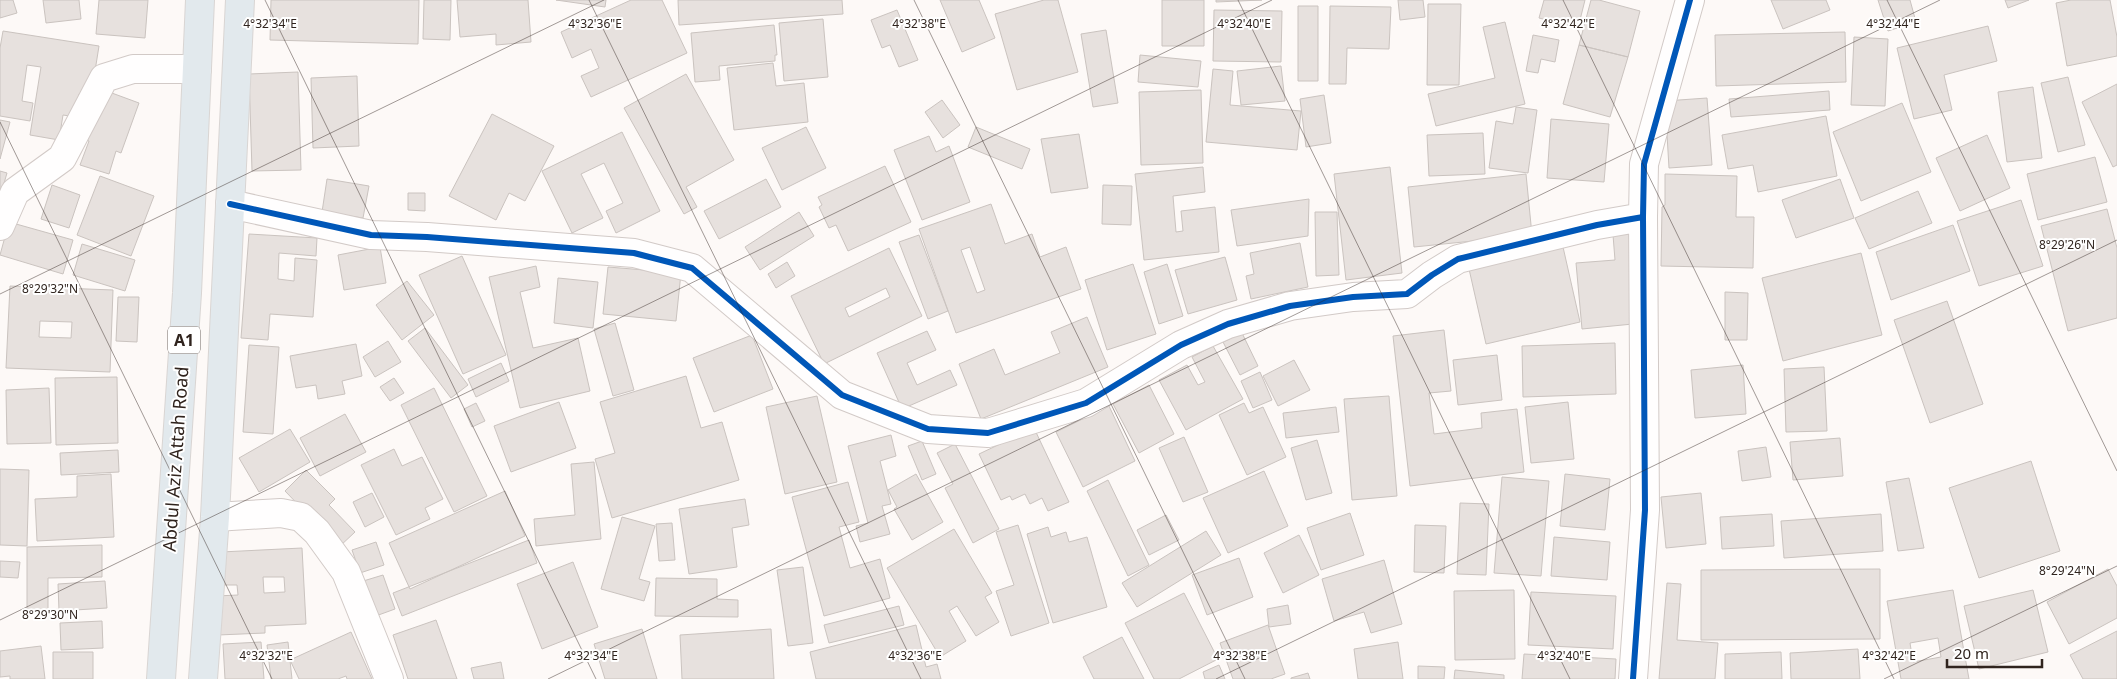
<svg xmlns="http://www.w3.org/2000/svg" width="2117" height="679" font-family="'Noto Sans',sans-serif">
	<style>
		.building { fill: #e7e1de; stroke: #cac3bf; fill-rule: evenodd }
		.lines { fill: none; stroke-linecap: round; stroke-linejoin: round }
		.street-casing { stroke: #d2cac7; stroke-width: 30 }
		.highway-casing { stroke: #d9d5d3; stroke-width: 30 }
		.street { stroke: #fffefe; stroke-width: 28 }
		.highway { stroke: #e2e9ed; stroke-width: 28 }
		.cycleway-casing { stroke: #fff; stroke-width: 9 }
		.cycleway { stroke: #0057b8; stroke-width: 6 }
		.ticks { fill: none; stroke: #30241e; stroke-width: 1; stroke-opacity: 0.45 }
		.labels { text-anchor: middle; stroke-width: 4; stroke-linejoin: round; paint-order: stroke }
		.shield { fill: #fff; stroke: #6e6662; stroke-width: 1 }
		.shield-label { font-size: 16px; font-weight: bold; fill: #30241e }
		.street-label { font-size: 18px; fill: #30241e; stroke: #fff }
		.ticks-label { font-size: 12px; text-anchor: middle; fill: #30241e; stroke: #fff; stroke-width: 4; stroke-linejoin: round; paint-order: stroke }
	</style>
	<rect width="100%" height="100%" fill="#fdf9f7"/>
	<path class="building" d="M0 0H13L17 13 0 18Z
		M43 0H79L81 19 46 23Z
		M99 0H148L145 38 96 34Z
		M271 0H419L418 44 270 40Z
		M424 0H451L450 40 423 39Z
		M457 0H528L531 42 496 45V34L460 37Z
		M556 0H606L605 7Z
		M631 0H662L687 53 591 97 581 76 599 68 591 49 572 58 561 32Z
		M678 0H842L843 14 679 25Z
		M940 0H979L995 38 962 52Z
		M1044 0H1058L1078 72 1017 90 995 14Z
		M1162 0H1204V46H1162Z
		M1216 0H1262L1216 2Z
		M1398 0H1423L1425 17 1400 20Z
		M1544 0H1585L1578 28 1539 18Z
		M1591 0H1599L1640 11 1628 57 1579 45Z
		M1771 0H1826L1830 10 1783 29Z
		M1878 0H1910L1916 22 1888 31Z
		M2005 0H2029L2008 8Z
		M2071 0H2110L2117 37V56L2067 66 2056 3Z
		M1428 4H1461L1459 85H1427Z
		M1298 6H1318V81H1298Z
		M1330 6 1391 7 1389 49 1347 48 1346 84H1329Z
		M897 10 918 60 899 67 890 45 882 48 871 20Z
		M1214 10 1282 11 1281 62 1213 61Z
		M823 19 828 77 784 81 779 23Z
		M1505 22 1525 104 1436 126 1428 94 1495 78 1483 27Z
		M774 25 777 55H775V61L719 66 720 80 695 82 691 33Z
		M1988 26 1997 61 1944 75 1952 110 1914 119 1897 48Z
		M1106 30 1118 103 1093 107 1081 34Z
		M3 31 99 46 91 96 79 94 76 117 63 115 59 140 30 135 41 67 27 65 22 101 33 103 30 121 0 116V48Z
		M1845 32 1846 82 1716 86 1715 35Z
		M1533 35 1559 40 1555 62 1541 59 1538 73 1526 71Z
		M1854 37 1888 39 1885 106 1851 105Z
		M1579 45 1628 57 1610 117 1563 104Z
		M1140 55 1201 61 1198 87 1138 82Z
		M773 63 776 86 804 83 808 122 734 130 727 68Z
		M1281 66 1285 101 1241 105 1237 71Z
		M1213 69 1233 71 1230 105 1301 111 1297 150 1206 142Z
		M298 72 301 170 252 171 249 74Z
		M686 74 734 160 686 187 697 207 684 214 624 108Z
		M357 76 359 146 313 148 311 78Z
		M2068 77 2085 145 2058 152 2041 83Z
		M2117 84V165L2113 167 2082 102Z
		M2033 87 2042 158 2007 162 1998 92Z
		M101 89 139 103 121 153 116 151 109 174 80 165 89 141 83 139Z
		M1201 90 1203 163 1141 165 1139 92Z
		M1829 91 1830 110 1731 117 1729 99Z
		M1324 95 1331 143 1306 147 1300 99Z
		M1707 98 1712 165 1669 168 1665 101Z
		M942 100 960 125 943 138 925 112Z
		M1902 103 1931 172 1861 201 1833 132Z
		M1516 107 1537 110 1528 173 1489 168 1496 121 1513 124Z
		M492 114 554 146 525 201 509 193 496 220 449 196Z
		M1826 116 1837 176 1758 192 1753 165 1728 169 1722 135Z
		M1551 119 1609 124 1604 182 1547 178Z
		M0 120 10 122 0 159Z
		M806 127 826 168 782 190 762 148Z
		M976 127 1030 149 1022 169 968 147Z
		M622 132 660 211 616 233 606 211 623 203 604 163 581 174 603 218 572 233 542 171Z
		M1483 133 1485 174 1429 176 1427 135Z
		M1079 134 1088 188 1051 193 1041 139Z
		M1987 135 2010 188 1960 211 1936 158Z
		M929 136 936 152 949 146 970 202 922 220 894 150Z
		M2095 157 2107 202 2038 220 2027 174Z
		M885 166 911 222 848 251 836 225 829 228 819 207 822 205 818 197Z
		M1203 167 1205 192 1173 196 1176 232 1183 231 1181 211 1215 207 1219 252 1144 260 1135 174Z
		M1390 167 1402 273 1346 280 1334 174Z
		M0 171 7 173 0 197Z
		M1526 174 1532 235 1414 247 1408 187Z
		M1665 174 1737 176 1736 217H1754L1753 268 1661 266 1662 207 1665 205Z
		M100 176 154 196 131 256 77 235Z
		M327 179 369 186 363 218 322 212Z
		M766 179 781 207 719 239 704 211Z
		M1840 179 1854 218 1796 238 1782 200Z
		M52 185 80 195 69 228 41 219Z
		M1103 185 1132 186 1131 225 1102 224Z
		M1918 191 1932 223 1869 249 1855 218Z
		M408 193H425V211L408 210Z
		M1309 199 1308 236 1237 246 1231 210Z
		M2021 200 2043 266 1979 286 1957 221Z
		M991 204 1005 244 1032 234 1040 257 1066 247 1081 289 956 333 919 229ZM970 247 985 290 977 293 961 250Z
		M2107 209 2117 248V318L2068 331 2041 226Z
		M799 212 814 236 760 270 745 247Z
		M1315 212H1337L1339 275 1316 276Z
		M9 222 73 240 63 274 0 255Z
		M1953 225 1970 271 1891 300 1876 252Z
		M1635 233 1643 323 1582 329 1576 263 1615 260 1613 235Z
		M249 234 317 238 316 256 279 253 278 279 294 281 295 258 317 260 313 317 270 314 268 340 241 338Z
		M919 235 948 311 928 319 899 242Z
		M1300 243 1308 287 1251 299 1246 276 1254 274 1250 253Z
		M82 244 135 260 125 291 73 275Z
		M380 247 386 283 344 290 338 255Z
		M1563 247 1580 322 1486 344 1469 269Z
		M889 248 922 316 824 364 791 296ZM886 288 890 297 849 317 845 308Z
		M1861 253 1882 335 1783 361 1762 278Z
		M462 256 506 355 463 374 419 275Z
		M1225 257 1237 300 1188 314 1175 270Z
		M787 262 795 276 776 288 768 274Z
		M1133 264 1156 334 1107 350 1085 280Z
		M1167 264 1183 316 1159 324 1144 272Z
		M536 266 540 287 520 292 533 348 578 338 590 391 520 408 489 277Z
		M608 267 681 273 676 321 603 314Z
		M558 278 598 282 593 328 554 323Z
		M407 281 434 315 402 340 376 305Z
		M10 286 113 290 110 372 6 368ZM40 321 72 322 71 338 39 337Z
		M1725 292 1748 293 1747 340H1725Z
		M118 297H139L137 342 116 341Z
		M1947 301 1983 404 1930 423 1894 320Z
		M1087 317 1108 367 981 419 959 364 994 349 1005 375 1060 353 1051 332Z
		M615 323 634 390 613 396 594 329Z
		M425 328 468 385 451 398 408 341Z
		M1444 330 1451 391 1429 393 1434 434 1482 428 1481 413 1517 409 1524 472 1410 486 1393 336Z
		M927 331 936 350 907 363 917 385 950 370 957 385 902 409 877 353Z
		M1242 333 1258 366 1240 375 1223 342Z
		M752 335 773 389 714 412 693 358Z
		M388 341 401 362 375 377 363 357Z
		M1615 343 1616 394 1523 397 1522 346Z
		M356 344 362 376 342 381 345 394 318 399 316 385 296 388 290 356Z
		M249 345 279 347 273 434 243 432Z
		M1213 346 1243 399 1186 430 1159 380 1187 365 1198 385 1205 382 1192 357Z
		M1497 355 1502 400 1458 405 1453 360Z
		M1294 360 1310 390 1278 406 1263 376Z
		M501 363 509 381 476 397 468 379Z
		M1743 365 1746 414 1695 418 1691 370Z
		M1824 367 1827 431 1786 432 1784 369Z
		M1260 372 1272 400 1253 408 1241 381Z
		M686 376 701 428 722 422 739 480 612 518 595 459 615 453 600 402Z
		M117 377 118 443 56 445 55 378Z
		M394 378 404 393 390 401 380 387Z
		M1149 385 1174 434 1139 453 1113 404Z
		M49 388 51 443 7 444 6 390Z
		M434 388 487 496 454 512 401 405Z
		M817 396 837 482 785 494 766 407Z
		M1389 396 1397 496 1352 500 1344 399Z
		M559 402 576 448 511 472 494 426Z
		M1568 402 1574 459 1531 463 1525 407Z
		M476 403 485 421 472 427 464 409Z
		M1244 403 1249 413 1263 407 1286 457 1247 475 1219 415Z
		M1109 406 1135 461 1083 487 1056 432Z
		M1336 407 1339 432 1286 438 1283 413Z
		M345 414 366 452 320 476 300 438Z
		M1034 428 1069 502 1048 511 1042 498 1030 504 1025 494 1012 500 1010 496 1001 500 979 454Z
		M290 429 310 462 259 492 239 458Z
		M891 435 896 456 880 461 891 504 882 506 890 534 860 542 856 526 868 523 848 446Z
		M1184 437 1208 492 1183 502 1159 448Z
		M1840 438 1843 476 1793 480 1790 442Z
		M1317 440 1332 493 1306 500 1291 448Z
		M922 441 936 474 922 480 908 446Z
		M955 444 999 529 973 543 945 488 953 484 937 453Z
		M1766 447 1771 477 1742 481 1738 451Z
		M394 449 402 466 422 457 443 499 425 508 430 519 396 535 361 465Z
		M118 450 119 472 61 475 60 453Z
		M2031 461 2060 551 1979 578 1949 488Z
		M594 462 601 539 536 546 534 519 575 515 571 464Z
		M0 469 29 470 27 546 0 545Z
		M306 470 335 499 329 505 355 532 339 547 285 491Z
		M1264 471 1288 526 1228 553 1203 498Z
		M111 474 114 537 37 541 35 499 77 497V476Z
		M916 474 943 522 912 540 894 509 897 507 888 490Z
		M1565 474 1610 479 1605 530 1560 526Z
		M1502 477 1549 481 1541 576 1494 573Z
		M1909 478 1924 548 1898 551 1886 482Z
		M1108 480 1149 565 1128 576 1087 491Z
		M848 482 859 522 839 527 850 568 880 559 890 598 824 616 792 497Z
		M505 491 525 536 410 589 389 543Z
		M372 493 384 517 365 527 353 502Z
		M1701 493 1706 544 1666 548 1661 497Z
		M745 499 749 525 732 528 737 567 689 574 679 509Z
		M1460 503 1489 504 1486 575 1457 574Z
		M1350 513 1364 555 1321 570 1307 528Z
		M1772 514 1774 546 1722 549 1720 517Z
		M1881 514 1883 551 1784 558 1781 521Z
		M1166 515 1179 540 1149 555 1137 530Z
		M622 517 655 526 639 579 650 582 644 601 601 589Z
		M672 523 675 560 659 561 656 524Z
		M1018 525 1049 623 1011 636 996 591 1014 585 996 532Z
		M1415 525 1446 526 1444 573 1414 572Z
		M1048 527 1051 537 1066 532 1069 542 1087 537 1107 607 1053 623 1027 534Z
		M954 529 992 593 985 597 999 622 976 636 957 606 949 611 966 641 940 657 887 568Z
		M1206 531 1221 555 1137 607 1122 583Z
		M1299 535 1319 575 1283 593 1264 553Z
		M1554 537 1610 542 1607 580 1551 576Z
		M529 540 537 563 402 616 393 593Z
		M376 542 384 565 360 573 352 550Z
		M102 545V577L48 578V612H27V547Z
		M302 548 306 624 265 626V633L218 635 216 596 238 595 237 585H223L221 552ZM263 577H284L285 592 264 593Z
		M1239 558 1253 597 1207 615 1192 575Z
		M1384 560 1402 624 1371 633 1364 612 1334 621 1322 579Z
		M0 561 20 562 18 578 0 577Z
		M573 562 598 627 542 649 517 584Z
		M803 567 813 643 788 646 777 570Z
		M1880 569V639L1701 640V570Z
		M2108 569 2117 586V618L2069 644 2047 602Z
		M383 575 395 609 373 617 360 582Z
		M656 578 717 579V599L738 600V617L655 616Z
		M105 581 107 608 59 611 58 584Z
		M1667 583 1681 584 1677 640 1718 643 1715 679H1659Z
		M1514 590 1515 659 1455 660 1454 591Z
		M1953 590 1969 679H1901L1887 601ZM1938 638 1941 657 1913 662 1910 643Z
		M2033 590 2048 652 1979 669 1964 606Z
		M1531 592 1616 596 1613 649 1528 645Z
		M1184 593 1218 659 1179 679H1154L1125 623Z
		M1288 605 1291 624 1269 627 1267 609Z
		M899 606 904 625 829 643 824 625Z
		M436 620 457 679H408L393 635Z
		M102 621 103 648 61 650 60 623Z
		M916 625 926 667 937 664 941 679H816L810 652Z
		M1268 625 1285 674 1271 679H1233L1220 643Z
		M642 629 657 679H605L594 644Z
		M771 629 774 679H682L680 635Z
		M2117 631V679H2083L2070 655Z
		M351 632 372 679H347L346 676 338 679H299L290 660Z
		M1122 637 1144 679H1094L1083 657Z
		M261 642 264 679H225L223 644Z
		M288 642 292 679H271L267 645Z
		M1398 642 1403 679H1358L1354 649Z
		M41 646 45 679H10V676L0 677V651Z
		M1858 649 1860 679H1791L1790 653Z
		M53 652H93V679H53Z
		M1781 652 1782 679H1725V654Z
		M1524 654 1616 659 1615 679H1522Z
		M501 662 504 679H474L471 668Z
		M1219 665 1225 679H1205L1203 672Z
		M1418 666 1445 667 1444 679H1418Z
		M1455 670 1504 675V679H1454Z
		M1308 673 1310 679H1291V678Z"/>
	<g class="lines">
		<g class="street-casing">
			<path id="street" d="M230 204 371 235 427 237 634 253 692 268 842 395 928 429 988 433 1086 403 1181 345 1228 324 1290 306 1353 297 1407 294 1432 275 1458 259 1597 225 1643 217
				M0 226 15 192 62 158 104 78 133 69H197
				M215 517 281 513 301 517 317 532 346 572 389 679
				M1633 679 1645 510 1643 217 1644 164 1690 0"/>
		</g>
		<g class="highway-casing">
			<path id="highway" d="M161 679 187 293 200 0
				M203 679 215 517 240 0"/>
		</g>
		<use href="#street" class="street"/>
		<use href="#highway" class="highway"/>
		<g class="cycleway-casing">
			<path id="cycleway" d="M230 204 371 235 427 237 634 253 692 268 842 395 928 429 988 433 1086 403 1181 345 1228 324 1290 306 1353 297 1407 294 1432 275 1458 259 1597 225 1643 217
				M1633 679 1645 510 1643 217 1644 164 1690 0"/>
		</g>
		<use href="#cycleway" class="cycleway"/>
	</g>
	<path class="ticks" d="M265 0 596 679M589 0 921 679M914 0 1245 679M1238 0 1570 679M1563 0 1894 679M1887 0 2117 471M0 122 272 679M0 294 604 0M0 620 1272 0M548 679 1940 0M1216 679 2117 240M1884 679 2117 566"/>
	<g class="labels">
		<rect class="shield" x="168" y="326.5" width="32" height="27" rx="4"/>
		<g class="shield-label">
			<text x="184" y="346">A1</text>
		</g>
		<g class="street-label">
			<text transform="translate(176 459) rotate(-86)" y="6">Abdul Aziz Attah Road</text>
		</g>
	</g>
	<g class="ticks-label">
		<text x="270" y="28">4°32'34"E</text>
		<text x="595" y="28">4°32'36"E</text>
		<text x="919" y="28">4°32'38"E</text>
		<text x="1244" y="28">4°32'40"E</text>
		<text x="1568" y="28">4°32'42"E</text>
		<text x="1893" y="28">4°32'44"E</text>
		<text x="2067" y="249">8°29'26"N</text>
		<text x="50" y="293">8°29'32"N</text>
		<text x="2067" y="575">8°29'24"N</text>
		<text x="50" y="619">8°29'30"N</text>
		<text x="266" y="660">4°32'32"E</text>
		<text x="591" y="660">4°32'34"E</text>
		<text x="915" y="660">4°32'36"E</text>
		<text x="1240" y="660">4°32'38"E</text>
		<text x="1564" y="660">4°32'40"E</text>
		<text x="1889" y="660">4°32'42"E</text>
	</g>
	<path d="M1947 659v8h95v-8" fill="none" stroke="#30241e" stroke-width="2.5"/>
	<text x="1954" y="659" font-size="15" fill="#30241e" stroke="#ffffff" stroke-width="4" paint-order="stroke">20 m</text>
</svg>
